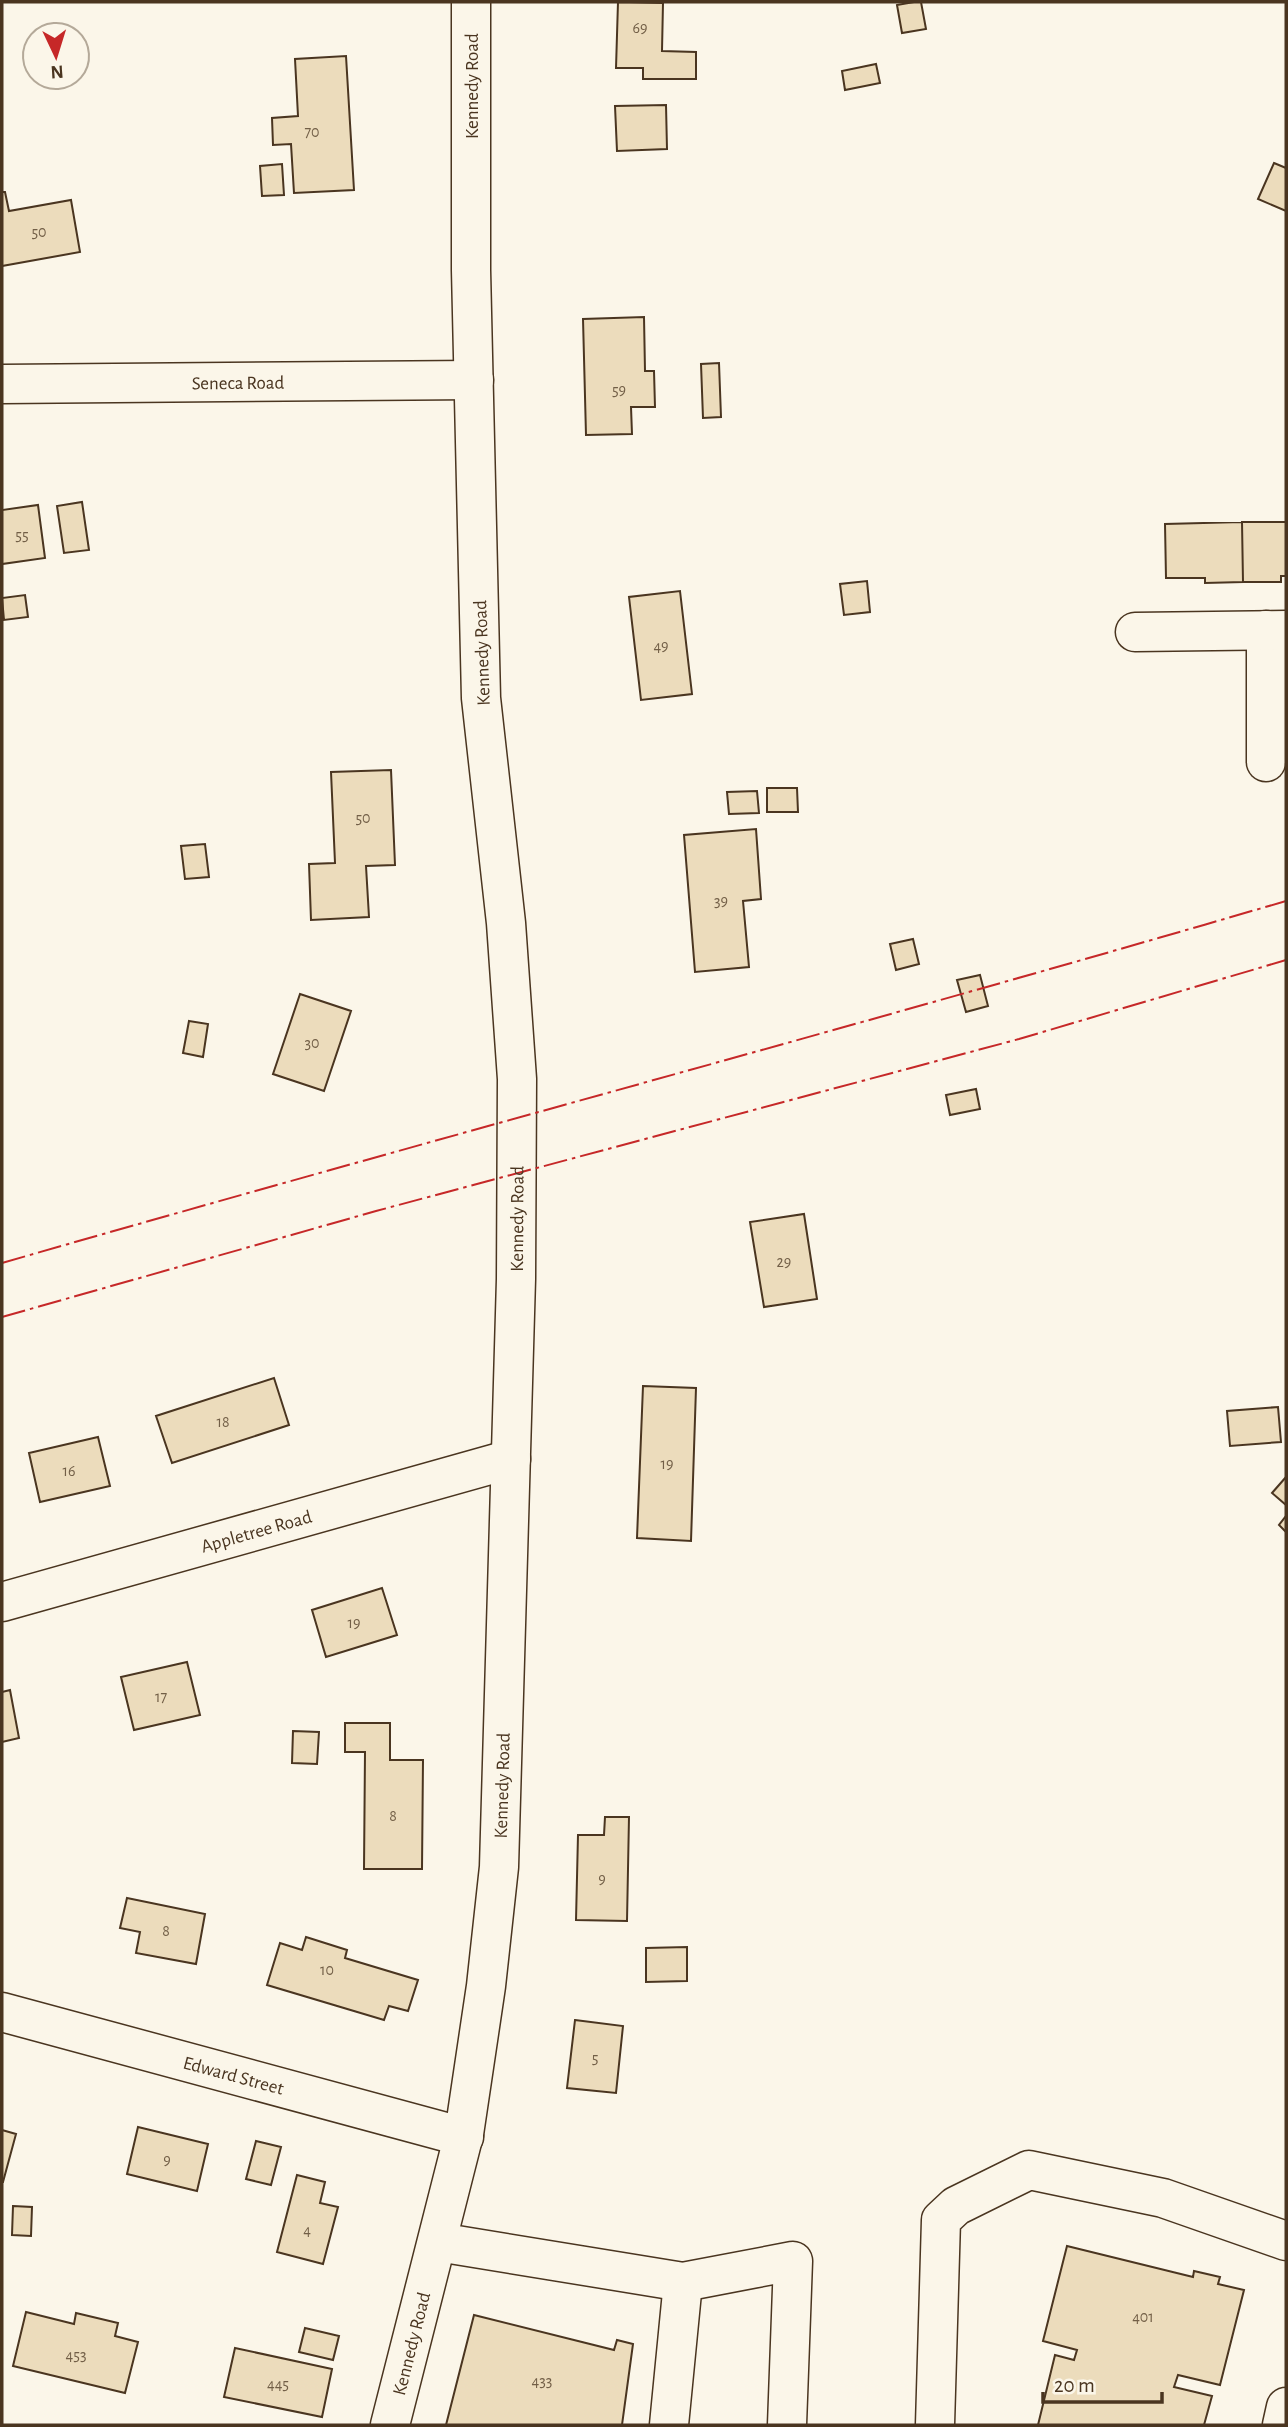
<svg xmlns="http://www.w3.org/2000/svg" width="1288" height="2427" font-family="'Alegreya Sans',sans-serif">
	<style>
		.building { fill: #ecdcbc; stroke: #4a3520; stroke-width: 2 }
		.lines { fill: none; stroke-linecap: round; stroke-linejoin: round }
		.minor-casing { stroke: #4a3520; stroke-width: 41 }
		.minor { stroke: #fbf6e9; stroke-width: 38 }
		.power { stroke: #c62828; stroke-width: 2; stroke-dasharray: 24 5 3.5 5; stroke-linecap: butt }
		.labels { text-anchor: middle; stroke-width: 5; stroke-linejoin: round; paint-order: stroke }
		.number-label { font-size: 16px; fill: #725f47 }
		.street-label { font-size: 19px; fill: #4a3520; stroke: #fbf6e9 }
	</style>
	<rect width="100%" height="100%" fill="#fbf6e9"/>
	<path class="building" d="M618 2 663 3 662 51 696 52V79H643V68H616Z
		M914 2H921L926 29 902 33 897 5Z
		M346 56 354 190 294 193 291 144 273 145 272 118 298 116 295 59Z
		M876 64 880 83 845 90 842 71Z
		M666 105 667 149 617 151 615 106Z
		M1274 163 1286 168V211L1258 199Z
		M282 164 284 195 262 196 260 166Z
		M2 192H5L9 211 71 200 80 252 2 266Z
		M644 317 645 371H654L655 407H631L632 434 586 435 583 319Z
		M719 363 721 417 703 418 701 364Z
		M82 502 89 550 64 553 57 506Z
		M38 505 45 558 2 564V510Z
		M1242 522H1286V576H1281V582H1243Z
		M1242 522 1243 582 1205 583V578H1166L1165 524Z
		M867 581 870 612 844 615 840 584Z
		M680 591 692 694 641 700 629 597Z
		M25 595 28 617 4 620 2 598Z
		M391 770 395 865 366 866 369 917 311 920 309 864 335 863 331 772Z
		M767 788H797L798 812H767Z
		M757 791 759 813 729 814 727 792Z
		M756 829 761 899 743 901 749 967 695 972 684 835Z
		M205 844 209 877 185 879 181 846Z
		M913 939 919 964 896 970 890 944Z
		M980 975 988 1006 966 1012 957 980Z
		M300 994 351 1011 324 1091 273 1074Z
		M189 1021 208 1024 203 1057 183 1053Z
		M976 1089 980 1109 950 1115 946 1095Z
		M804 1214 817 1299 764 1307 750 1222Z
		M274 1378 289 1425 172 1463 156 1416Z
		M643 1386 696 1388 691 1541 637 1538Z
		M1278 1407 1281 1442 1230 1446 1227 1411Z
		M98 1437 110 1486 40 1502 29 1453Z
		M1286 1477V1505L1272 1493Z
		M1286 1516V1532L1279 1525Z
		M382 1588 397 1635 326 1657 312 1610Z
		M187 1662 200 1715 134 1730 121 1677Z
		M10 1690 19 1738 2 1742V1692Z
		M345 1723H390V1760H423L422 1869H364L365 1752H345Z
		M293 1731 319 1732 317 1764 292 1763Z
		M605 1817H629L627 1921 576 1920 578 1835H604Z
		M127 1898 205 1914 196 1964 136 1953 140 1932 120 1928Z
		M306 1937 347 1950 345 1958 418 1980 408 2011 389 2006 384 2020 267 1985 280 1943 302 1950Z
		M687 1947V1981L646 1982V1948Z
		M575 2020 623 2026 616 2093 567 2088Z
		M138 2127 208 2144 197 2191 127 2174Z
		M2 2130 16 2134 3 2182H2Z
		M256 2141 281 2147 271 2185 246 2179Z
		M297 2175 325 2182 320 2203 338 2207 323 2264 277 2252Z
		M13 2206 32 2207 31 2236 12 2235Z
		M1067 2246 1193 2277 1194 2271 1220 2277 1218 2284 1244 2290 1220 2385 1178 2375 1174 2387 1212 2396 1204 2425H1038L1055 2355 1074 2360 1077 2350 1043 2341Z
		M26 2312 74 2324 76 2313 118 2323 115 2336 138 2342 125 2393 13 2366Z
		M474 2315 614 2350 617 2340 633 2344 622 2425H446Z
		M305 2328 339 2336 333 2360 299 2352Z
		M235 2348 332 2369 322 2417 224 2397Z"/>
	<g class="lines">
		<g class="minor-casing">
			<g id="minor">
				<path id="s1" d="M2 384 474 380"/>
				<path d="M1266 630V762"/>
				<path d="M1135 632 1286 630"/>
				<path id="s2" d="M2 1602 511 1459"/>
				<path id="s3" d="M2 2012 464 2137"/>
				<path d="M438 2242 683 2282 793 2261 787 2425"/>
				<path id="s4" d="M390 2425 464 2134 486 1986 499 1867 516 1279 517 1079 506 923 481 698 471 270V2"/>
				<path d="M669 2425 683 2282"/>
				<path d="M935 2425 941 2220 956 2206 1029 2170 1163 2198 1286 2241"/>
				<path d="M1282 2425 1286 2407"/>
			</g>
		</g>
		<use href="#minor" class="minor"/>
		<path class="power" d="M2 1263C429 1140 859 1026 1286 901
			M2 1317 376 1211 1019 1039 1286 960"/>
	</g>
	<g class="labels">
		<g class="number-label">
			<text x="640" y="33">69</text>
			<text x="312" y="137">70</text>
			<text x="39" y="237">50</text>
			<text x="619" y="395">59</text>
			<text x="22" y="540">55</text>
			<text x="661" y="651">49</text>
			<text x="363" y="823">50</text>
			<text x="721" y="906">39</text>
			<text x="312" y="1048">30</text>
			<text x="784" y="1267">29</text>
			<text x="223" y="1427">18</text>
			<text x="667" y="1469">19</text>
			<text x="69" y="1476">16</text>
			<text x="354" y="1628">19</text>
			<text x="161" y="1702">17</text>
			<text x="393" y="1821">8</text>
			<text x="602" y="1884">9</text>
			<text x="166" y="1936">8</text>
			<text x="327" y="1975">10</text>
			<text x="595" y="2063">5</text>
			<text x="167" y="2165">9</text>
			<text x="307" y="2235">4</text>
			<text x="1143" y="2322">401</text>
			<text x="76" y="2360">453</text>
			<text x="542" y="2386">433</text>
			<text x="278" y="2389">445</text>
		</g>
		<g class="street-label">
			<text transform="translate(471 86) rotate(-90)" y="7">Kennedy Road</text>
			<text dy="7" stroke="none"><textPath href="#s1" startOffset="236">Seneca Road</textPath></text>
			<text transform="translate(481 653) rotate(-92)" y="7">Kennedy Road</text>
			<text dy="7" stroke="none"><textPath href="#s4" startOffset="1218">Kennedy Road</textPath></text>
			<text dy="7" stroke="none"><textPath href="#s2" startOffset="264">Appletree Road</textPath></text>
			<text dy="7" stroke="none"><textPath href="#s4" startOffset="651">Kennedy Road</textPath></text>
			<text dy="7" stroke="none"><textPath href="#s3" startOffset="240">Edward Street</textPath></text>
			<text dy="7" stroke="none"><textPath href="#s4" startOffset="84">Kennedy Road</textPath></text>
		</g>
	</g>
	<rect width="1288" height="2427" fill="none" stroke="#4a3520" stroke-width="7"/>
	<g transform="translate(56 56) rotate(176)"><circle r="33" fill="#fbf6e9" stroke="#b4a999" stroke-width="2"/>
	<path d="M0-5L12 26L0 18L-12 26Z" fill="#c62828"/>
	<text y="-10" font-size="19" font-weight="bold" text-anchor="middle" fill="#4a3520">N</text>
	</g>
	<path d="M1043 2392v10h119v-10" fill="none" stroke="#4a3520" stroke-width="3.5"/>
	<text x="1054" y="2392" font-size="21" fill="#4a3520" stroke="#fbf6e9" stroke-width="5" paint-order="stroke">20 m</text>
</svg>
